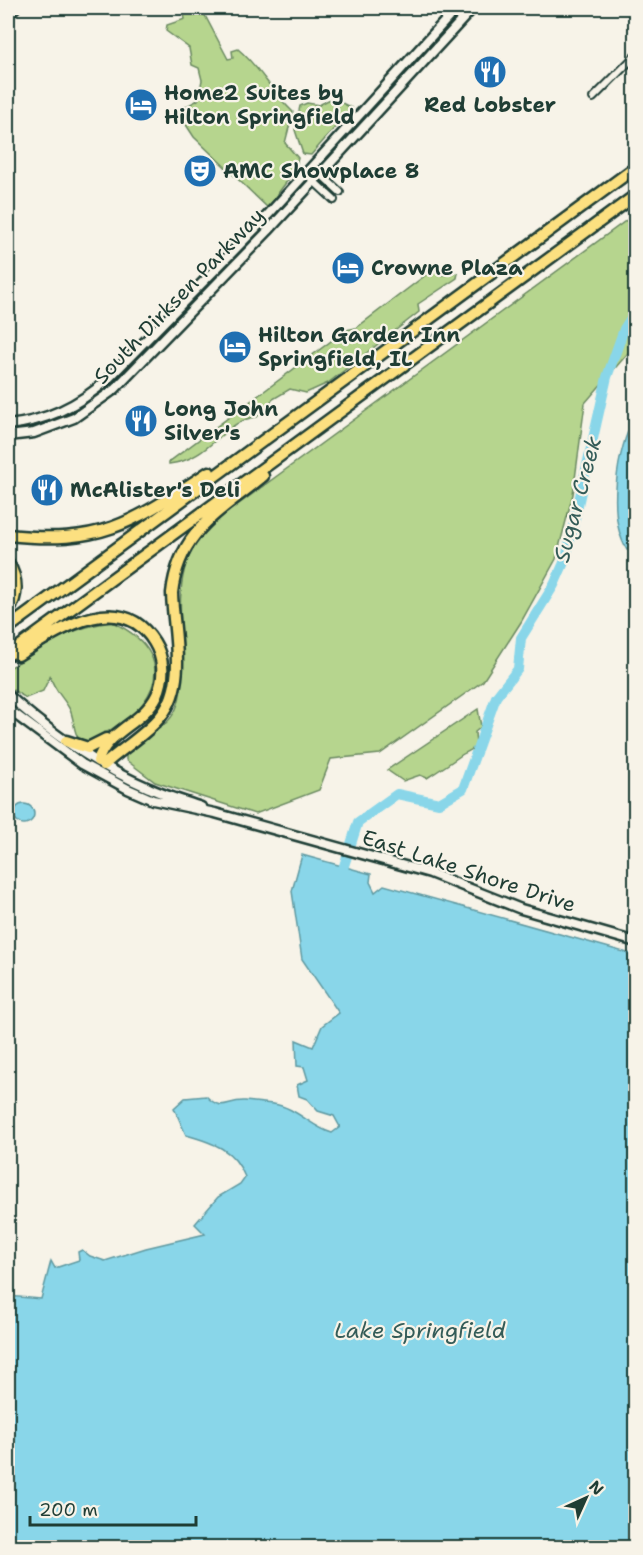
<svg xmlns="http://www.w3.org/2000/svg" width="643" height="1555" font-family="'Shantell Sans',sans-serif">
	<style>
		.green { fill: #b6d58e; stroke: #6a8961; stroke-width: 1.5 }
		.water { fill: #89d6e9; stroke: #5f99a1; stroke-width: 1.5 }
		.lines { fill: none; stroke-linecap: round; stroke-linejoin: round }
		.river { stroke: #89d6e9; stroke-width: 10 }
		.street-casing { stroke: #1f3d34; stroke-width: 10 }
		.secondary-casing { stroke: #1f3d34; stroke-width: 13 }
		.highway-casing { stroke: #1f3d34; stroke-width: 15 }
		.street { stroke: #f7f3e8; stroke-width: 6 }
		.secondary { stroke: #f7f3e8; stroke-width: 8 }
		.highway { stroke: #fce080; stroke-width: 10 }
		.labels { text-anchor: middle; stroke-width: 4.5; stroke-linejoin: round; paint-order: stroke }
		.poi-label { font-size: 21px; font-weight: bold; fill: #1f3d34; stroke: #f7f3e8; text-anchor: start }
		.street-label { font-size: 21px; fill: #1f3d34; stroke: #f7f3e8 }
		.water-label { font-size: 22px; font-style: italic; fill: #345c58; stroke: #f7f3e8 }
	</style>
	<rect width="100%" height="100%" fill="#f7f3e8"/>
	<filter id="ink" filterUnits="userSpaceOnUse"><feTurbulence type="fractalNoise" baseFrequency=".0167" numOctaves="2"/><feDisplacementMap in="SourceGraphic" scale="12" xChannelSelector="R" yChannelSelector="G"/><feConvolveMatrix kernelMatrix="1 2 1 2 8 2 1 2 1" color-interpolation-filters="sRGB"/></filter>
	<g filter="url(#ink)">
		<path class="green" d="M183 8H201L228 59 233 58 232 51 238 49C260 67 272 93 293 112L285 143 298 158C295 174 288 179 279 192 275 198 274 203 268 208L194 137 181 117 183 108 198 100 202 80 199 68 192 65 189 48 166 31 167 25 185 19Z
			M332 98 352 108 311 155 303 154 295 130 300 106 307 103 319 105Z
			M635 214V345L585 403 573 494 556 559 521 622 483 681 380 754 331 759 319 790 255 814 155 782 126 760V755C139 736 166 732 176 709 181 699 181 688 182 677 185 622 166 570 210 525Z
			M435 268 442 275 458 273 457 278 418 304 419 312 328 383 306 393 290 389 273 399 257 417C223 420 211 460 169 464V462L346 330 356 328Z
			M112 622C147 638 170 667 143 703 132 718 112 728 98 738 68 750 78 722 69 708 62 696 54 690 50 676L43 691 26 698 8 687V669C45 646 66 628 112 622Z
			M478 709 481 727 475 732 476 746C470 752 465 752 460 756 449 764 438 771 427 778L420 775 403 781 387 770Z"/>
		<path class="water" d="M635 417V546L627 550C607 517 616 449 635 417Z
			M14 814a10 10 0 1 1 20 0a10 10 0 1 1-20 0Z
			M302 855 371 874 370 882 375 892 384 885 635 955V1547H8V1296L41 1299 51 1261 55 1268 79 1260 78 1252 82 1250 90 1256 105 1261 146 1248 205 1234 195 1224 218 1197 240 1184 245 1177C234 1149 214 1143 186 1135L174 1108 185 1098 206 1096C223 1113 226 1100 245 1101 254 1102 264 1103 273 1104 296 1107 311 1127 332 1133L340 1127 334 1116 318 1111 307 1099 299 1096 297 1085 308 1080 304 1067 297 1066 296 1040 313 1047 322 1026 339 1013 302 959 292 891Z"/>
		<g class="lines">
			<path class="river" d="M342 872 358 822 397 794 439 803 463 789 496 697 518 669 521 638 554 585 566 558 607 377 624 329 636 310"/>
			<g class="street-casing">
				<path id="street" d="M635 8H636
					M8 17 17 8
					M593 98 636 55
					M313 167 340 192
					M306 174 334 200"/>
			</g>
			<g class="secondary-casing">
				<path id="secondary" d="M8 425C46 421 78 406 107 380L255 229 457 8
					M8 436 34 433 74 418 115 389 268 231 473 8
					M8 695C49 732 98 766 149 788 166 796 184 801 201 807
					M8 709 82 764 128 789 153 800 215 813 430 873 521 909 636 942"/>
			</g>
			<g class="highway-casing">
				<path id="highway" d="M8 535C103 545 132 523 209 472
					M8 563C18 579 18 596 8 612
					M8 628 636 167
					M8 655 636 195
					M18 655C57 631 120 587 154 642 164 658 165 678 157 695 143 724 106 731 98 761
					M66 741 88 748 106 739
					M104 765C122 748 146 735 161 716 188 683 173 631 172 593 179 530 220 512 263 476"/>
			</g>
			<use href="#street" class="street"/>
			<use href="#secondary" class="secondary"/>
			<use href="#highway" class="highway"/>
		</g>
	</g>
	<defs>
		<g id="restaurant-disc" transform="scale(1.725)"><circle r="9.5" fill="#1f6fb2" stroke="#f7f3e8"/><path d="M-5-6h1v4h1v-4h1v4h1v-4h1v5L-1.5 .5V6h-2V.5L-5-1ZM5-6V6H3V1.5H1.5Q1.5-4 5-6Z" fill="#fff"/></g>
		<g id="hotel-disc" transform="scale(1.725)"><circle r="9.5" fill="#1f6fb2" stroke="#f7f3e8"/><path d="M-6-4.5h1.5V1H6V5H4.5V3h-9V5H-6ZM-4 0a1.8 1.8 0 1 1 3.6 0ZM.5 0V-2.5h3Q6-2.5 6 0Z" fill="#fff"/></g>
		<g id="theatre-disc" transform="scale(1.725)"><circle r="9.5" fill="#1f6fb2" stroke="#f7f3e8"/><path d="M-5-5.5Q0-4 5-5.5V0Q5 5 0 6Q-5 5-5 0ZM-3.3-2.5H-1v1.5H-3.3ZM1-2.5H3.3v1.5H1ZM-2.8 1Q0 5.5 2.8 1Z" fill="#fff"/></g>
	</defs>
	<g fill-rule="evenodd">
		<use href="#restaurant-disc" x="490" y="72"/>
		<use href="#hotel-disc" x="141" y="105"/>
		<use href="#theatre-disc" x="200" y="171"/>
		<use href="#hotel-disc" x="348" y="268"/>
		<use href="#hotel-disc" x="235" y="347"/>
		<use href="#restaurant-disc" x="141" y="421"/>
		<use href="#restaurant-disc" x="47" y="490"/>
	</g>
	<g class="labels">
		<g class="poi-label">
			<text x="164" y="100">Home2 Suites by<tspan x="164" dy="24">Hilton Springfield</tspan></text>
			<text x="490" y="112" text-anchor="middle">Red Lobster</text>
			<text x="223" y="178">AMC Showplace 8</text>
			<text x="371" y="275">Crowne Plaza</text>
			<text x="258" y="342">Hilton Garden Inn<tspan x="258" dy="24">Springfield, IL</tspan></text>
			<text x="164" y="416">Long John<tspan x="164" dy="24">Silver's</tspan></text>
			<text x="70" y="497">McAlister's Deli</text>
		</g>
		<g class="street-label">
			<text transform="translate(179 296) rotate(-46)" y="7">South Dirksen Parkway</text>
			<text transform="translate(469 871) rotate(18)" y="7">East Lake Shore Drive</text>
		</g>
		<g class="water-label">
			<text transform="translate(577 499) rotate(-75)" y="8">Sugar Creek</text>
			<text x="420" y="1338">Lake Springfield</text>
		</g>
	</g>
	<rect width="643" height="1555" fill="none" stroke="#f7f3e8" stroke-width="30"/>
	<rect x="15" y="15" width="613" height="1525" fill="none" stroke="#1f3d34" stroke-width="2" filter="url(#ink)"/>
	<g transform="translate(586 1498) rotate(45)" stroke="#f7f3e8" stroke-width="4.5" paint-order="stroke">
	<path d="M0-4.5L10 22L0 15L-10 22Z" fill="#1f3d34"/>
	<text y="-9" font-size="16" font-weight="bold" text-anchor="middle" fill="#1f3d34">N</text>
	</g>
	<path d="M30 1516v9h166v-9" fill="none" stroke="#1f3d34" stroke-width="3"/>
	<text x="39" y="1516" font-size="18" fill="#1f3d34" stroke="#f7f3e8" stroke-width="4.5" paint-order="stroke">200 m</text>
</svg>
